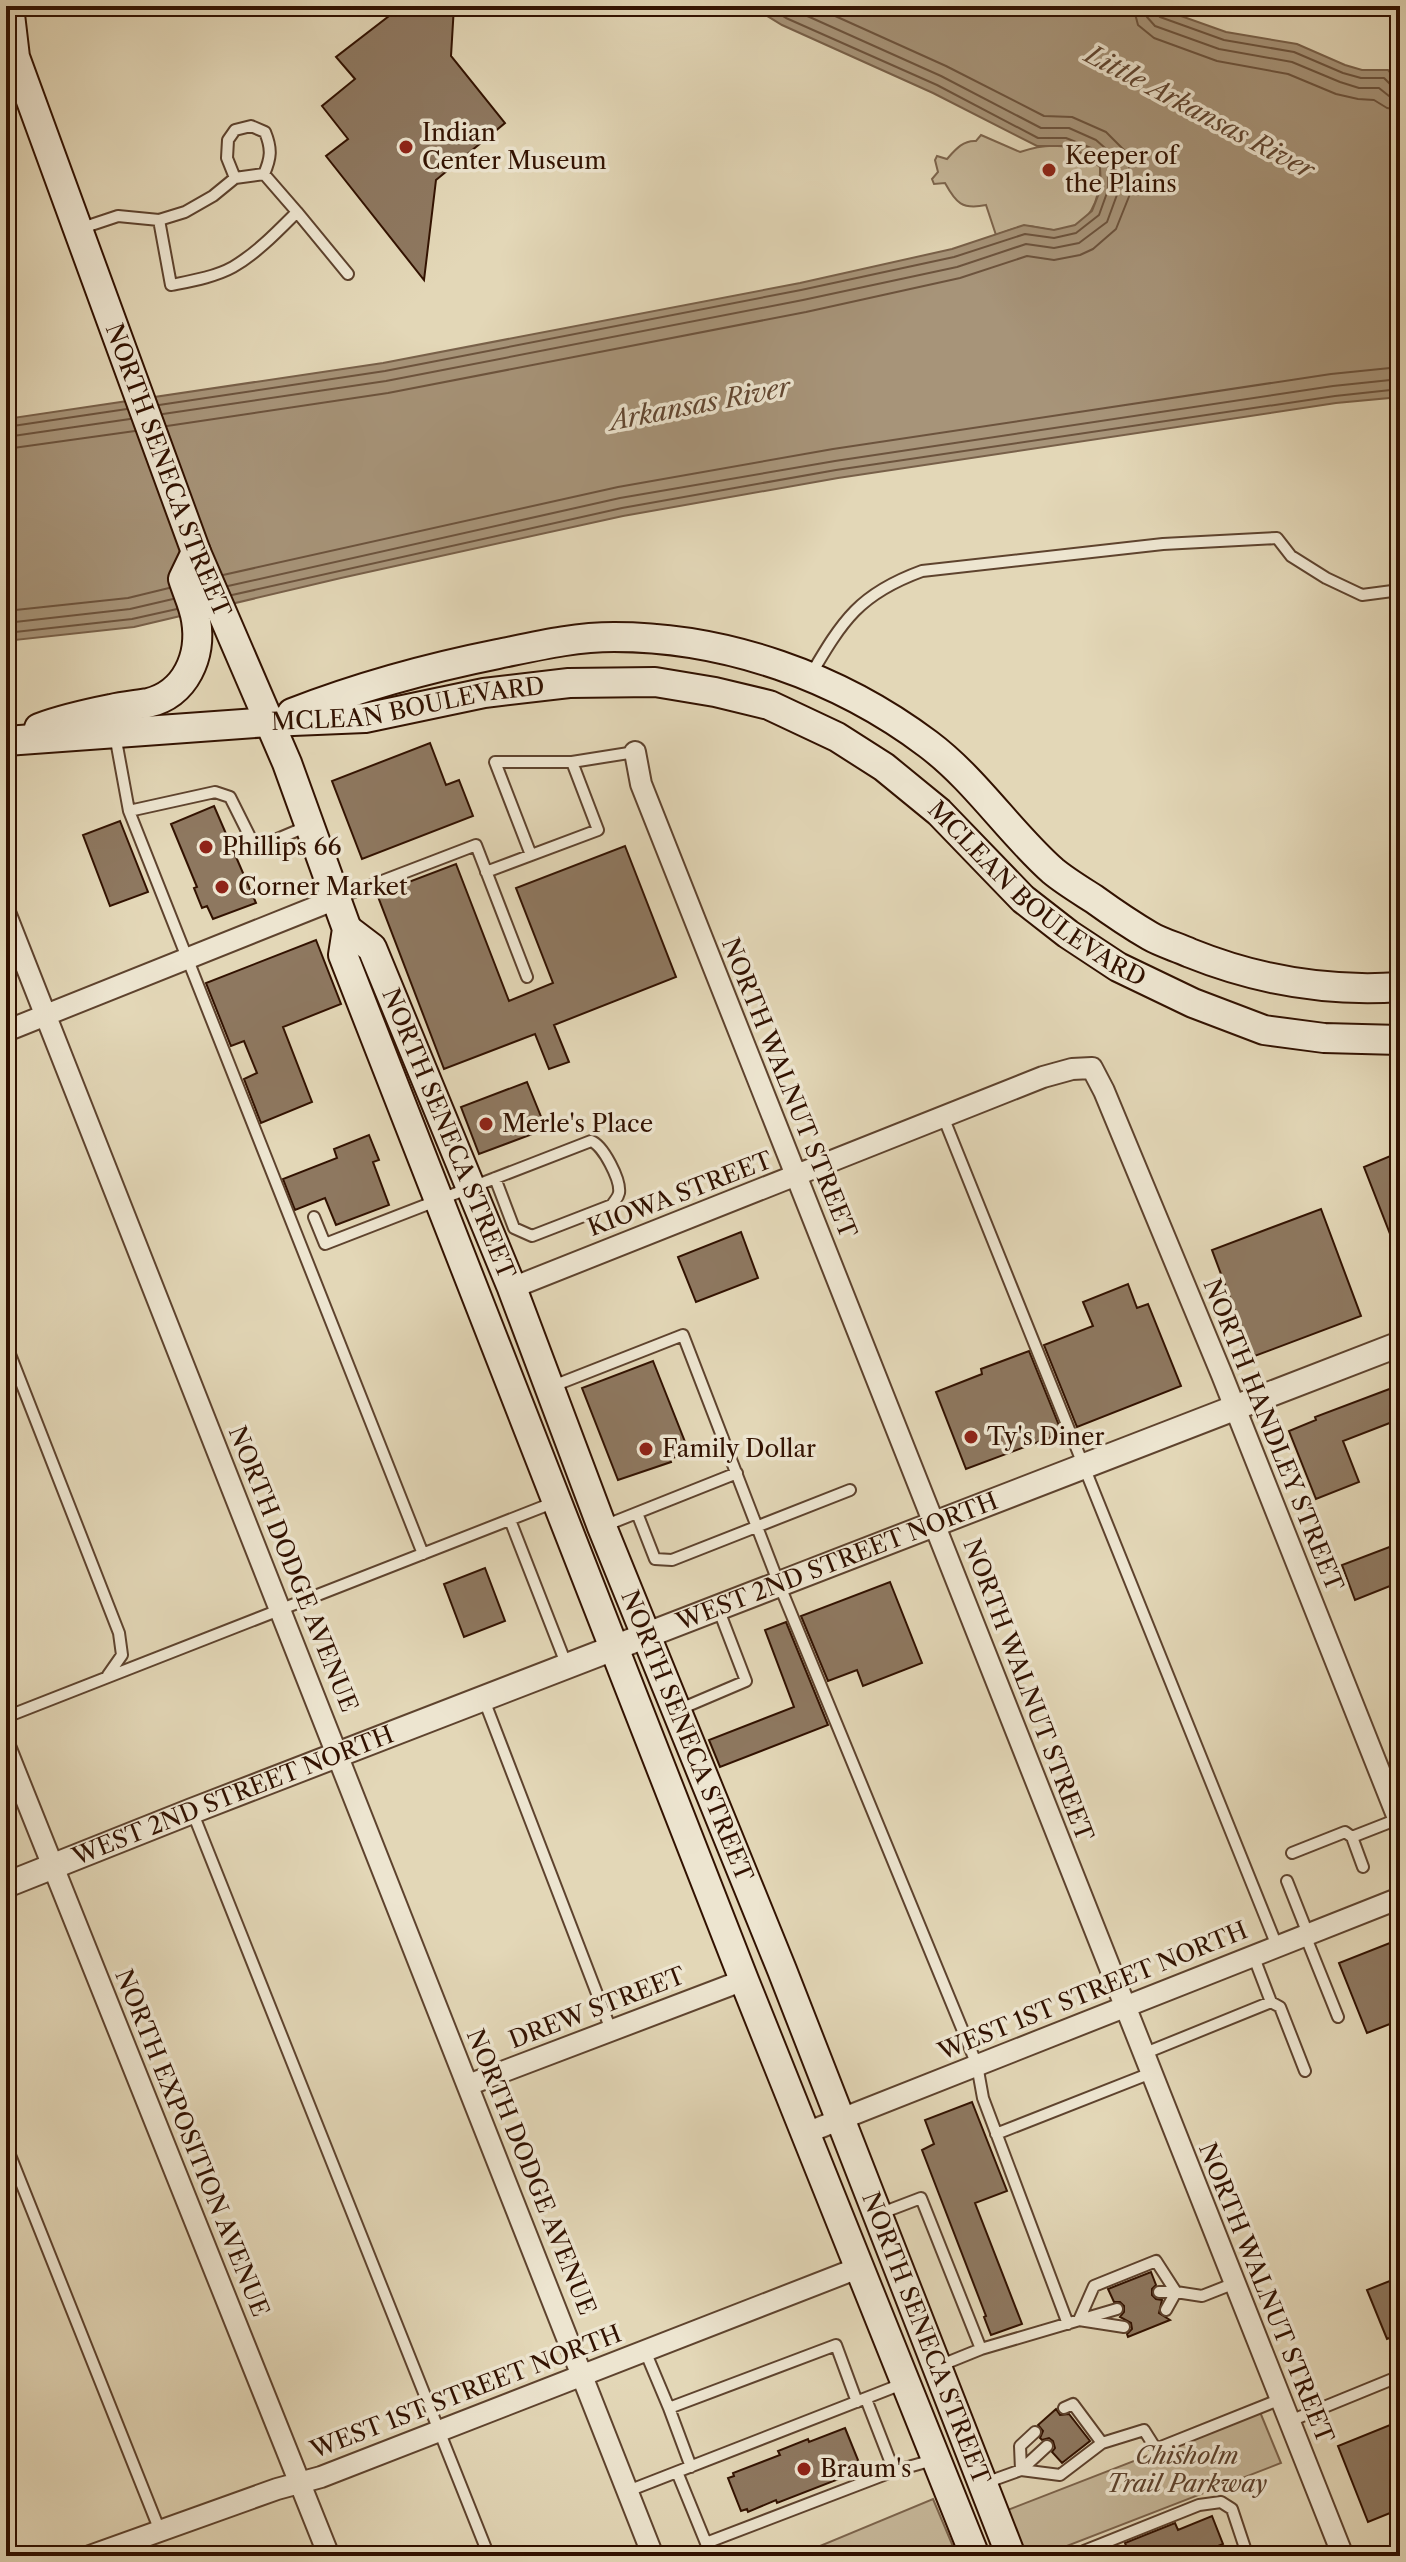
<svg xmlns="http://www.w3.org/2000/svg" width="1406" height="2562" font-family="'Libre Caslon Text',serif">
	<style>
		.green { fill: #c5b698; stroke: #7c644c; stroke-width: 2 }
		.water { fill: #a79479; stroke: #786049; stroke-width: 2 }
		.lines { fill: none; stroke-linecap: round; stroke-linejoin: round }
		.shore { stroke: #6c533d; stroke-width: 2 }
		.building { fill: #8e7860; stroke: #321201; stroke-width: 2 }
		.service-casing { stroke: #5e432e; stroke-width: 14 }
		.minor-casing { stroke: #5e432e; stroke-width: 24 }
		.tertiary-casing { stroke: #5e432e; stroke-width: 28 }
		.secondary-casing { stroke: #321201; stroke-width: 32 }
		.service { stroke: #ede5d0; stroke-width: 10 }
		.minor { stroke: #ede5d0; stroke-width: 20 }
		.tertiary { stroke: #ede5d0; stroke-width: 24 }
		.secondary { stroke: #ede5d0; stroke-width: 28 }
		.poi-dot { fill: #8f2418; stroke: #ede5d0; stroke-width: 3 }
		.labels { text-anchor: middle; stroke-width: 7; stroke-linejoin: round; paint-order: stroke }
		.poi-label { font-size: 24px; fill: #321201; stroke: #ede5d0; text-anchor: start }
		.street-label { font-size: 24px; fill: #321201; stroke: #ede5d0 }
		.park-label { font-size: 24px; font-style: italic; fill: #5e432e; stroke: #ede5d0 }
		.water-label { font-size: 26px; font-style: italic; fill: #614631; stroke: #ede5d0 }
	</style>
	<rect width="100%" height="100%" fill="#e3d7b7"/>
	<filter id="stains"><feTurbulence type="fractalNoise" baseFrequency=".0025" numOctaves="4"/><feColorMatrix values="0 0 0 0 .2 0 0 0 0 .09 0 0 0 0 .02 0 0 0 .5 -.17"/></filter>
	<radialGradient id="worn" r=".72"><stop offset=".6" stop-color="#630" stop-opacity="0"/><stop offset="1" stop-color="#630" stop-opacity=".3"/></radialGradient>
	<path class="green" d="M981 135 1020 152C1052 141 1074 143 1100 167 1101 199 1091 230 1053 230 1044 230 1036 226 1027 226 1017 226 1006 232 996 235L986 205C962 210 956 203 945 183L934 184 932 179 938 172 935 160 937 156 947 159C955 150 963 140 976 141Z
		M1260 2412 1281 2463 1041 2556H1025L1005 2511Z
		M933 2499 957 2556H796Z"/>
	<path class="water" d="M751 6H1153L1226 32 1297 44 1345 65 1362 70H1388L1400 84V397L1336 403 838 478 623 516 341 578 134 627 6 641V419L383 363 800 283 952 249 1024 225 1054 230 1075 225 1092 211 1101 188 1100 167 1087 155 1064 146H1037L933 93 782 25Z"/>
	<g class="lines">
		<path class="shore" d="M1133 6 1138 25 1154 38 1217 61 1288 74 1336 94 1358 99 1374 100 1387 108 1400 110
			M1145 6 1147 17 1155 26 1219 49 1292 62 1340 82 1359 88H1379L1389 96 1400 98
			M1155 6 1156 13 1160 17 1224 40 1294 52 1343 73 1361 78H1384L1393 87 1400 88
			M159 405 385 371 801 290 954 257 1025 234 1054 238 1076 233 1099 215 1108 190V167L1105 161 1091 148 1066 138H1038L937 85 786 18 766 6
			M163 414 386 381 803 300 957 267 1026 244 1054 248 1079 243 1107 222 1118 192 1117 166 1113 155 1096 140 1069 128H1041L941 76 785 6
			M167 426 388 393 806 312 960 278 1027 256 1054 260 1080 255 1093 249 1116 229 1130 194 1129 164 1124 150 1106 132 1072 117 1044 116 946 66 813 6
			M6 427 127 409
			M6 437 130 419
			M6 449 135 431
			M223 575 618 487 833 449 1331 374 1400 367
			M228 586 620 498 835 461 1333 386 1400 379
			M232 595 622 508 836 470 1335 396 1400 389
			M6 611 128 598 169 588
			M6 623 130 609 173 599
			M6 633 132 619 177 609"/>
	</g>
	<path class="building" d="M402 6H454L451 56 505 123 436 180 424 280 326 156 348 139 322 106 355 79 336 57Z
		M430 743 446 785 459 780 473 816 362 859 332 781Z
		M214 806 256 903 213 919 207 906 202 908 194 888 197 887 171 824Z
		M120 821 148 892 110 906 83 835Z
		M625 846 676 977 554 1025 569 1062 549 1069 535 1034 444 1069 377 894 456 864 509 1001 553 983 516 888Z
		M316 940 341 1004 283 1027 312 1102 261 1123 244 1079 257 1073 244 1041 231 1046 206 983Z
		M527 1082 546 1129 479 1154 461 1107Z
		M369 1135 379 1160 373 1162 389 1205 336 1225 325 1198 295 1210 283 1179 337 1158 334 1149Z
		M1400 1152V1256L1399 1257 1364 1167Z
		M1321 1209 1361 1316 1252 1357 1212 1250Z
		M741 1232 758 1278 696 1302 678 1257Z
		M1128 1284 1137 1308 1148 1304 1181 1386 1077 1427 1044 1345 1093 1326 1083 1302Z
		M1029 1351 1062 1433 966 1469 936 1392 982 1374 981 1369Z
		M653 1361 689 1452 670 1459 671 1462 618 1480 582 1388Z
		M1400 1385V1419L1343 1441 1359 1482 1316 1499 1289 1431 1316 1420 1315 1417Z
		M1400 1543V1582L1355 1600 1342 1565Z
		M485 1568 505 1621 464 1637 444 1584Z
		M890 1582 922 1663 863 1686 857 1670 828 1681 801 1616Z
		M786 1622 828 1725 720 1767 709 1740 794 1707 765 1630Z
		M1400 1939V2020L1367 2033 1339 1963Z
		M972 2102 1007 2191 975 2203 1022 2324 991 2335 984 2317 986 2316 922 2150 934 2144 925 2120Z
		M1151 2272 1156 2285 1152 2289V2295L1156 2299 1162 2300 1159 2313 1170 2320 1128 2337 1127 2334 1132 2329 1131 2323 1120 2317 1124 2312V2306L1120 2302H1114L1108 2289Z
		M1400 2277V2334L1387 2339 1367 2290Z
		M1056 2409 1060 2415 1069 2414 1090 2441 1062 2463 1052 2452 1055 2448 1053 2441 1049 2438 1042 2440 1040 2438 1043 2431 1038 2425Z
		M1400 2421V2509L1368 2522 1338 2446Z
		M845 2428 862 2470 777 2503 776 2500 748 2512 747 2509 741 2511 728 2478 734 2476 733 2473 780 2455 778 2451 808 2439 809 2442Z
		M1212 2516 1223 2544 1194 2556H1130L1125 2543 1175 2523 1178 2530Z"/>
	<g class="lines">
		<g class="service-casing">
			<path id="service" d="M235 178 227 158 228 140 235 130 251 126 265 132C272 149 271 158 264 174
				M159 220 185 212 213 196 235 178 264 174 297 212
				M79 229 118 216 159 220 171 285C191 281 215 277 233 267 257 253 277 232 297 212L348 274
				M810 676C843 620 859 594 922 571L1163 544 1277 538 1291 556 1326 578 1362 595 1400 590
				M115 735 129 811 423 1554
				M572 762 635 752
				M129 811 215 792 230 797 253 843 263 845 308 826
				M486 872 598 830 572 762H495L531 855
				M338 898 476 845 527 977
				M944 1119 1277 1946
				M314 1217 325 1244 591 1141C603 1145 621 1180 619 1193 618 1198 615 1200 612 1205L532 1236 514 1228 495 1178
				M6 1344 119 1633 122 1655 108 1675
				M553 1386 683 1335 779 1584 977 2065 983 2098 1068 2324
				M637 1513 655 1559 672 1560 850 1490
				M510 1520 567 1666
				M604 1526 737 1473
				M484 1700 611 2030
				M678 1710 746 1681 718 1608
				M6 1717 555 1502
				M192 1811 489 2556
				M1352 1837 1398 1819
				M1292 1853 1345 1832 1352 1837 1363 1867
				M1287 1881 1308 1934
				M1305 1935 1338 2017
				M1253 1955 1271 2002
				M1143 2054 1271 2002 1280 2007 1305 2071
				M996 2134 1151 2073
				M6 2145 160 2531
				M879 2214 921 2198 981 2349 939 2366
				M1159 2292H1176L1202 2296 1235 2283
				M1124 2327 1079 2320 1094 2286 1156 2261 1176 2292 1166 2310
				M981 2349 1117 2309
				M645 2351 669 2408 836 2345 857 2402
				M866 2399 894 2471 933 2460
				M669 2408 691 2467
				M1290 2421 1400 2376
				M1102 2443 1144 2430 1156 2449 1281 2399
				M1021 2470 1020 2446 1035 2432
				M1021 2470 1047 2446
				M677 2472 706 2543 894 2471
				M985 2483 1021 2470 1060 2475 1102 2443 1073 2404 1064 2408
				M628 2491 902 2384
				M1081 2556 1084 2551 1199 2505 1221 2502 1232 2509 1246 2551 1244 2556
				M1399 2556H1400"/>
		</g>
		<g class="minor-casing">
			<path id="minor" d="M635 752 641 784 1343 2556
				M6 915 653 2556
				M6 1031 336 899
				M512 1288 1043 1077 1072 1069 1092 1068 1104 1091 1222 1375 1400 1823
				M6 1749 329 2556
				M468 2085 744 1980
				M806 2133 1400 1898
				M90 2556 277 2489 321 2477 858 2268"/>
		</g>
		<g class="tertiary-casing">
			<g id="tertiary">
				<path id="s1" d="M6 1885 192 1811 1400 1344"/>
			</g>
		</g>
		<g class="secondary-casing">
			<g id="secondary">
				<path id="s2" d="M9 6 15 57 196 552 287 763 347 929 343 955 744 1980 975 2556"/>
				<path d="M292 713C359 687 428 668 498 654 537 646 574 637 614 637 726 637 839 677 928 744 976 780 1009 832 1053 871 1065 881 1080 890 1094 899 1112 912 1131 925 1150 936 1162 943 1177 947 1190 953 1257 980 1328 992 1400 987"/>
				<path d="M39 728C63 719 86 714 111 709 123 706 136 705 148 703 186 694 202 656 196 620 194 606 187 592 183 579L196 552"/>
				<path id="s3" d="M6 741 269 722 365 718 484 693 569 683 655 682 715 692 769 705 837 737 884 767 939 812 1023 899 1068 934 1118 967 1193 1003 1264 1030 1324 1038 1400 1040"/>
				<path id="s4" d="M347 929 372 948 512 1288 602 1527 782 1970 1011 2556"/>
			</g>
		</g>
		<use href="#service" class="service"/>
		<use href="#minor" class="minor"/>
		<use href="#tertiary" class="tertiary"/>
		<use href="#secondary" class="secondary"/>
	</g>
	<g class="poi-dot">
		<circle cx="406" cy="147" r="8"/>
		<circle cx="1049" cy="170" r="8"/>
		<circle cx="206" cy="847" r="8"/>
		<circle cx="222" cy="887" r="8"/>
		<circle cx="486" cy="1124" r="8"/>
		<circle cx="971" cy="1437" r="8"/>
		<circle cx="646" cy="1449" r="8"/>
		<circle cx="804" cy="2469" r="8"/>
	</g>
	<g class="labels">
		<g class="poi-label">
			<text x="422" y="141">Indian<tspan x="422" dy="28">Center Museum</tspan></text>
			<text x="1065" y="164">Keeper of<tspan x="1065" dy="28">the Plains</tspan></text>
			<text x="222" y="855">Phillips 66</text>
			<text x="238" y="895">Corner Market</text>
			<text x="502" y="1132">Merle's Place</text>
			<text x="987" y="1445">Ty's Diner</text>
			<text x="662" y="1457">Family Dollar</text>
			<text x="820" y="2477">Braum's</text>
		</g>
		<g class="street-label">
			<text dy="8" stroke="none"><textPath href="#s2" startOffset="492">NORTH SENECA STREET</textPath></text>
			<text dy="8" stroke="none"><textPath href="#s3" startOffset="404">MCLEAN BOULEVARD</textPath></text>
			<text dy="8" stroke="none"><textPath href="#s3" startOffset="1100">MCLEAN BOULEVARD</textPath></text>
			<text transform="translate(789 1088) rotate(68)" y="8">NORTH WALNUT STREET</text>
			<text dy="8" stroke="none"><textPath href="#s4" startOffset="232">NORTH SENECA STREET</textPath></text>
			<text transform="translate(680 1194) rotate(-21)" y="8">KIOWA STREET</text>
			<text transform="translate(1273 1435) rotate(68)" y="8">NORTH HANDLEY STREET</text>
			<text dy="8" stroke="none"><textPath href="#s1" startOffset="892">WEST 2ND STREET NORTH</textPath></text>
			<text transform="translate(293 1569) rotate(68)" y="8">NORTH DODGE AVENUE</text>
			<text transform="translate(1028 1690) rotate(69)" y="8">NORTH WALNUT STREET</text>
			<text dy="8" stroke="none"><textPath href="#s4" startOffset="880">NORTH SENECA STREET</textPath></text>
			<text dy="8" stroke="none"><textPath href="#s1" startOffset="244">WEST 2ND STREET NORTH</textPath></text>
			<text transform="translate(1093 1991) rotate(-22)" y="8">WEST 1ST STREET NORTH</text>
			<text transform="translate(597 2008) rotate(-21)" y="8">DREW STREET</text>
			<text transform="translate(192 2143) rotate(68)" y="8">NORTH EXPOSITION AVENUE</text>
			<text transform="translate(531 2172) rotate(68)" y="8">NORTH DODGE AVENUE</text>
			<text transform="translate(1266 2293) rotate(68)" y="8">NORTH WALNUT STREET</text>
			<text dy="8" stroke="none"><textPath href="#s4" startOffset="1528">NORTH SENECA STREET</textPath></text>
			<text transform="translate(466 2392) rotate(-21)" y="8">WEST 1ST STREET NORTH</text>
		</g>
		<g class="park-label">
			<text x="1187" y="2464">Chisholm<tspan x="1187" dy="28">Trail Parkway</tspan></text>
		</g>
		<g class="water-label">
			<text transform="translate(1200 112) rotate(28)" y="9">Little Arkansas River</text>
			<text transform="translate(700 404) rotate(-11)" y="9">Arkansas River</text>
		</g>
	</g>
	<rect width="1406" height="2562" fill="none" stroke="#e3d7b7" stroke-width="32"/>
	<rect x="8" y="8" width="1390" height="2546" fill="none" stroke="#321201" stroke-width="4"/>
	<rect x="16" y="16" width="1374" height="2530" fill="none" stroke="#321201" stroke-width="2"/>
	<rect width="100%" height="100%" filter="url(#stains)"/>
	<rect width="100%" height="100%" fill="url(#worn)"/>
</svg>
